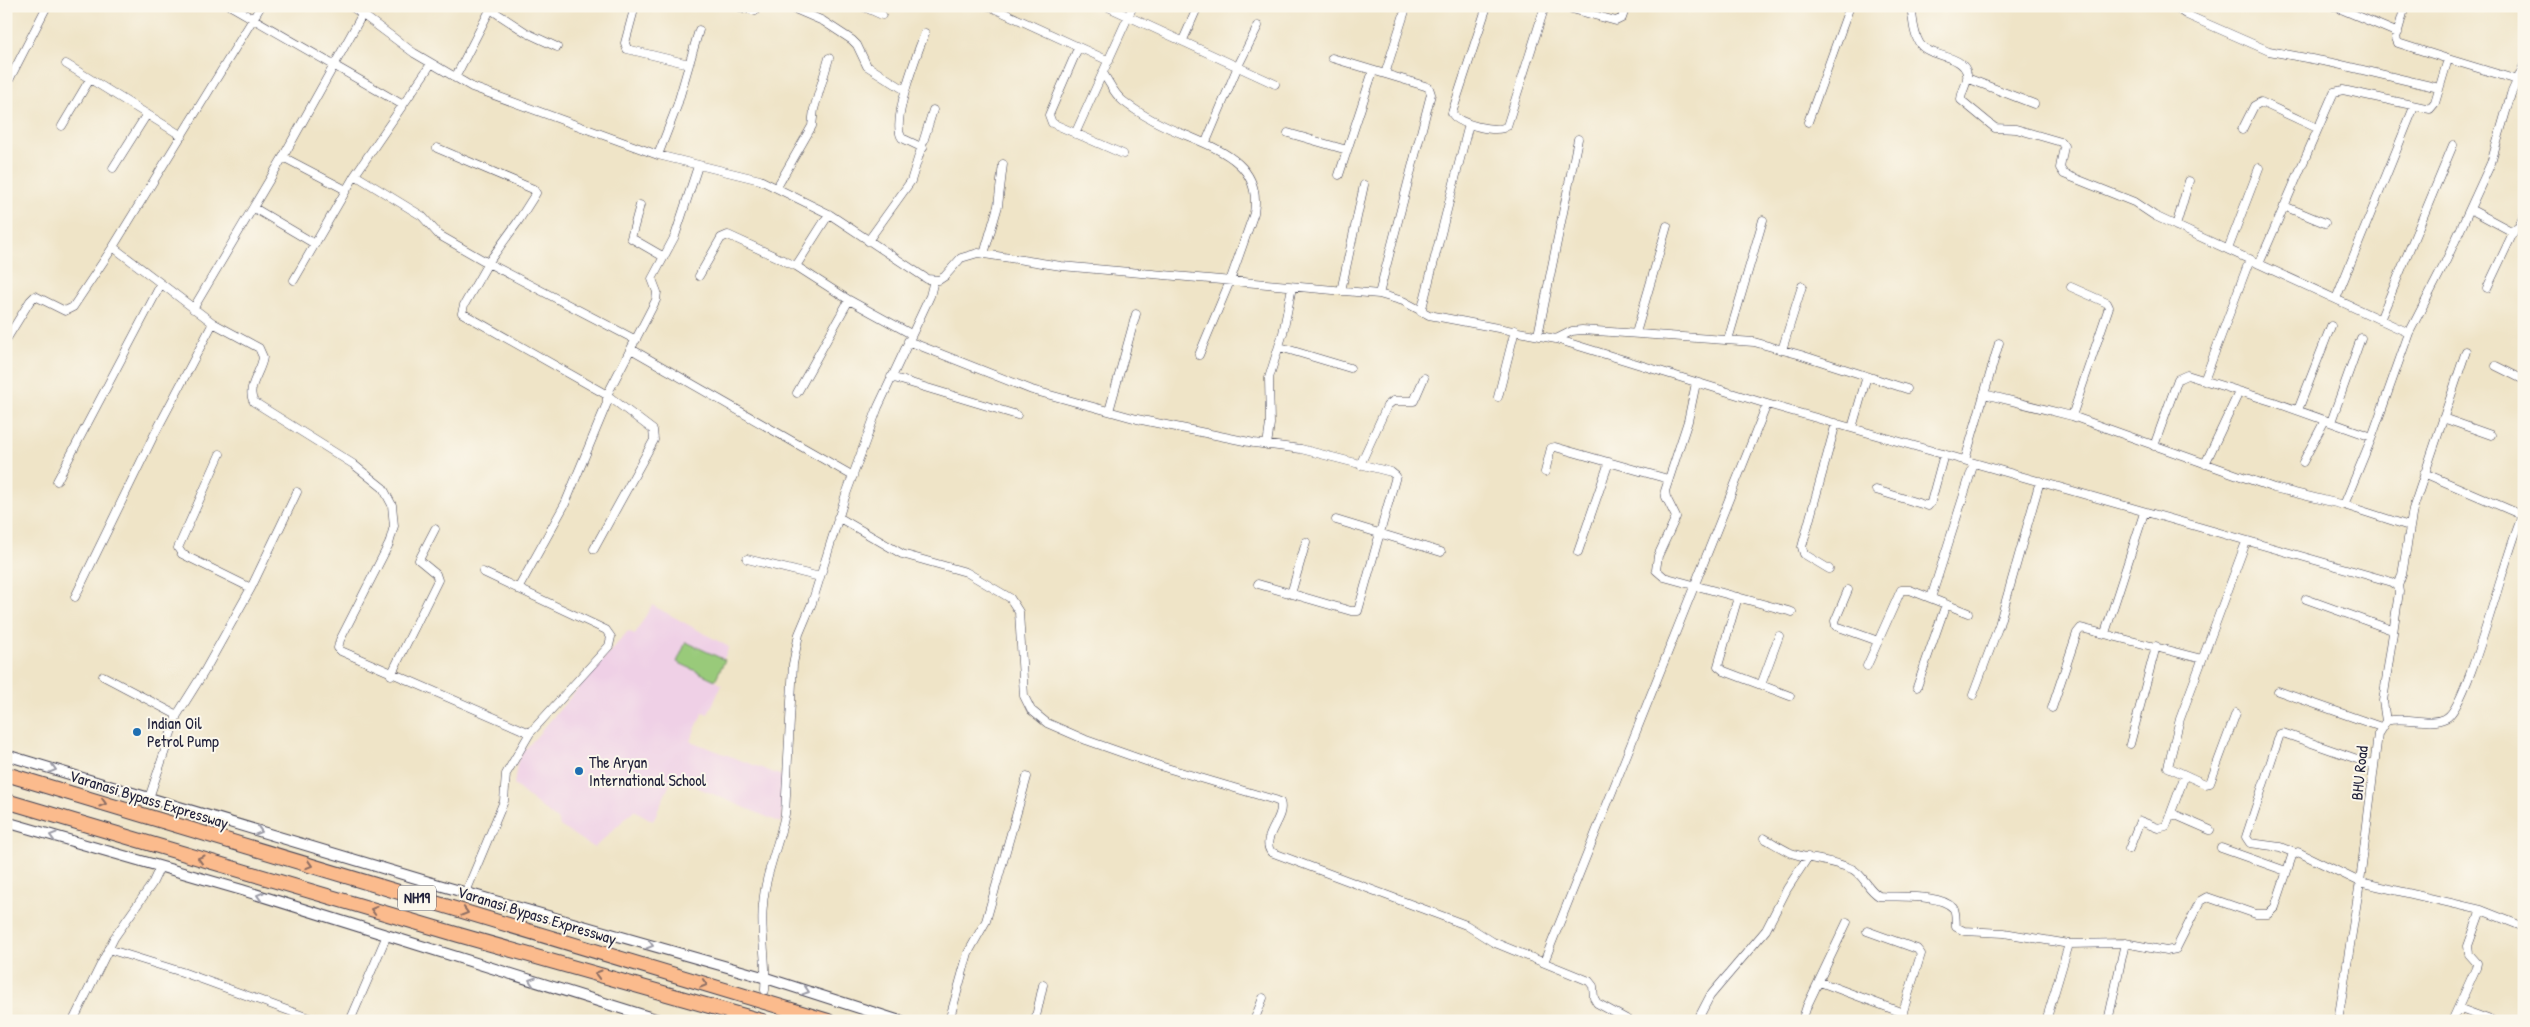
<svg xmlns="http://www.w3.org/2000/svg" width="2530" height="1027" font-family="'Patrick Hand',sans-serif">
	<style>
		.built { fill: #efd0e6 }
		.green { fill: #99ca7a; stroke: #5e765a }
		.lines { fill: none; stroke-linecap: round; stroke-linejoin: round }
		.minor-casing { stroke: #413f50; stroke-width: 9 }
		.tertiary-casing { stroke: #413f50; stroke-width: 12 }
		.trunk-casing { stroke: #413f50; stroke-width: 16 }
		.minor { stroke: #fff; stroke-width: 8 }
		.tertiary { stroke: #fff; stroke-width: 10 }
		.trunk { stroke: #fbbb8d; stroke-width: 14 }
		.oneway { stroke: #9c9ca7 }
		.oneway2 { stroke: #8e6e64 }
		.poi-dot { fill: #1f6fb2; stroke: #fbf7ec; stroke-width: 2 }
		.labels { text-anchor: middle; stroke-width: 4; stroke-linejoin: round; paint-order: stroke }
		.shield { fill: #fbf7ec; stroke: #636270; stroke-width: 1 }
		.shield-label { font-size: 15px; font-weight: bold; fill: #22223b }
		.poi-label { font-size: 16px; fill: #22223b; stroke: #fbf7ec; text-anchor: start }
		.street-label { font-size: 16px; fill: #22223b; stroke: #fbf7ec }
	</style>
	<rect width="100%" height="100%" fill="#fbf7ec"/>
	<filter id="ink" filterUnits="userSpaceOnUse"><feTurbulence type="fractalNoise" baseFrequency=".02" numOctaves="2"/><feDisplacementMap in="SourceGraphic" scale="10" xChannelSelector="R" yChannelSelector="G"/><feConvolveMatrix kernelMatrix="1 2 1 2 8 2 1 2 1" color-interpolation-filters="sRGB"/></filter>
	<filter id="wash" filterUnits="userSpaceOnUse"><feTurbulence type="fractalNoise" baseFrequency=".0096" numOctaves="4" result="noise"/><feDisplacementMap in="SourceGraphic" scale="20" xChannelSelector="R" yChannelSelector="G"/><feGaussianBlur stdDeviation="1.12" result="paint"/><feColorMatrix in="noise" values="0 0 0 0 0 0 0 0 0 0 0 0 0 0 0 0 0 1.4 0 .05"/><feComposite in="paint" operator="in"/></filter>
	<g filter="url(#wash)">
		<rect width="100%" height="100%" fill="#efe4c7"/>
		<path class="built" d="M652 605 729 647 715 680 722 685 708 714 703 712 690 741 785 777 781 823 673 777 653 821 634 810 594 848 560 826 558 821 514 785 517 763 523 752 628 631 635 634Z"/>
		<path class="green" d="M686 642 725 660 715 680 677 662Z"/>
	</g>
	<g filter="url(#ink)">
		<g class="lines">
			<g class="minor-casing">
				<path id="minor" d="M231 6 403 105
					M261 6 113 247 213 323 259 348 263 357C262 371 245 388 254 402L353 464 383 488 392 505 394 526 389 544 340 640 338 648 341 651 530 733 506 774 504 801 466 892
					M351 6 414 53 472 87 658 155 760 180 829 214 927 279 939 280 945 276 961 258 978 253 1061 266 1379 294 1403 301 1429 315 1556 339 1767 404 2392 582 2398 586 2399 592 2383 701 2386 721
					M635 6 625 43 627 49 689 64
					M736 6 755 11
					M788 6 823 21 852 40 857 45 867 66 905 90
					M862 6 882 15
					M989 6 1109 61
					M1106 6 1275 84
					M1487 6 1452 113C1457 124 1498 134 1507 126L1545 6
					M1561 6 1616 21 1622 18 1626 6
					M1911 6C1913 18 1913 34 1920 44 1930 58 1964 54 1967 74 1969 82 1961 91 1961 100L1995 128 2016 129 2061 142 2064 146 2060 168 2064 174 2134 202 2155 216 2409 333
					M2173 6 2187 15 2269 51 2333 63 2439 88
					M2334 6 2398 33
					M2405 6 2396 38 2398 43 2448 59
					M490 9 527 33 557 47
					M1183 40 1198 6
					M1078 48 1049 115 1052 123 1123 154
					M1332 58 1425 86 1429 88 1431 94 1379 294
					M66 64 182 136
					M1103 73C1109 82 1114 94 1123 101 1141 115 1167 128 1188 136 1223 151 1262 166 1254 213L1230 281 1199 355
					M1385 74 1405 11
					M455 78 492 6
					M1967 78 2034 104
					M6 86 47 6
					M1808 122 1850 6
					M62 126 90 79
					M2242 130 2254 106 2261 102 2317 128
					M1288 133 1347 150
					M1075 134 1133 6
					M1206 142 1238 66 1258 26
					M437 148 533 189 536 193 517 223 488 263 464 305 462 313 607 395 653 430 654 440 594 549
					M923 148 902 138C890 123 918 51 925 33
					M658 155 677 106 699 30
					M283 157 346 190
					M113 168 147 114
					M355 175 422 216 439 235 488 263 636 340
					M1339 175 1373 71
					M777 187 812 126 814 109 829 58
					M640 205 631 238 664 257
					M2284 206 2325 223
					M254 208 315 244
					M2470 209 2511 231 2518 228 2524 216
					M2176 226 2189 181
					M868 241 911 181 933 110
					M2228 249 2259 168
					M984 254 998 206 1003 164
					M2259 264 2334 92 2343 90 2430 109 2435 103 2448 59 2524 82
					M796 266 829 214
					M699 276 721 238 728 235 796 266 849 300 911 334
					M294 280 355 175 431 64
					M2071 287 2107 303 2109 307 2072 416
					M2487 288 2514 231
					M1341 291 1364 185
					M2336 299 2414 107
					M193 309 283 157 362 15
					M1421 312 1469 124
					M2380 320 2453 145
					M1636 333 1667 226
					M1538 335 1578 139
					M1556 339 1572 331 1582 330 1754 342 1801 355 1907 389
					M6 340 30 301 35 296 65 311 73 307 113 247
					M1728 340 1763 220
					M908 341 1032 390 1137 419 1254 443 1301 449 1391 472 1396 476 1358 611H1351L1258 584
					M1280 347 1350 368
					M631 349 853 476
					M1782 350 1802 286
					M2496 366 2524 380
					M891 377 1017 415
					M2204 381 2250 259
					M1696 383 1688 421 1665 491 1666 497 1676 517 1658 556 1656 570 1664 577 1792 612
					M797 393 849 300
					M1984 394 2072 416 2274 488 2344 505 2409 526
					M1498 397 1515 330
					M2298 410 2331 326
					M1109 411 1136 314
					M2443 418 2491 435
					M2331 422 2361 338
					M1852 428 1867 376
					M1267 445 1270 424 1269 378 1283 333 1292 287
					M2154 446 2178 379 2187 375 2274 402 2372 437
					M220 454 178 548 182 554 251 588
					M1965 460 1999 343
					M2303 462 2325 420
					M2205 464 2239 392
					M1360 465 1387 406 1393 401H1414L1424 378
					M1545 472 1551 448 1555 447 1668 479
					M2424 473 2524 516
					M57 481 161 284
					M1876 490 1928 506 1931 502 1944 454
					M2344 505 2372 437 2409 333 2445 263 2491 163 2511 94 2524 65
					M838 517 902 554 966 572 1010 598 1019 612 1024 696 1031 710 1047 723 1086 740 1160 766 1275 800 1280 802C1286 818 1260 837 1271 852L1466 925 1493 942 1589 981 1593 986 1594 998 1597 1003 1630 1021
					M1336 520 1441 552
					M1578 552 1609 462
					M747 559 820 577
					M1829 569 1804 554 1802 547 1836 423
					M483 572 606 630 611 637 609 646 530 733
					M2398 586 2402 575 2413 509 2466 351
					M518 589 565 504 607 403V395L656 300 657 292 652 279 675 236 698 166
					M1848 590 1835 621 1836 626 1878 641
					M1291 594 1306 542
					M75 597 152 439 213 323
					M1738 597 1718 666 1724 671 1790 696
					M1931 598 1974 463
					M2306 599 2392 630
					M2105 633 2144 513
					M1867 666 1901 590H1910L1968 613
					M391 675 438 580 436 574 419 560 435 529
					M103 676 177 715
					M1761 685 1779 636
					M1917 687 1946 604
					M2278 691 2381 727
					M1973 695 1999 625 2040 481
					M2052 708 2077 633 2081 628 2202 659
					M2236 713 2210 783 2205 784 2168 767 2180 719 2246 542
					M2130 744 2156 646
					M149 798 177 715 204 672 251 588 297 492
					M2171 813 2210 830
					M1764 838C1773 843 1782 849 1791 853 1811 860 1832 860 1852 869 1864 875 1867 889 1879 896 1896 898 1940 893 1953 908 1957 912 1955 922 1956 927L1964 931 2004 933 2069 944 2125 943
					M2221 848 2286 871
					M2129 849 2140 821 2158 828 2166 826 2185 775
					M2295 853 2280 847 2250 843 2246 837 2280 734 2283 733 2374 765
					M1867 931 1917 949 1921 954 1900 1021
					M108 949 182 972 317 1021
					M1544 962 1767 404
					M1820 982 1903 1013
					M765 990C767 961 760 933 763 905 765 874 779 845 785 814L793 664 799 634 812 603 845 497 878 407 930 296 934 280
					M2458 1008 2493 1021
					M73 1021 114 938 152 884 160 867
					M350 1021 387 935
					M949 1021 968 953 986 921 1027 777
					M1035 1021 1043 985
					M1254 1021 1263 998
					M1697 1021 1710 996 1766 930 1787 889 1808 857
					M1802 1021 1807 1006 1847 922
					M2046 1021 2069 944
					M2108 1021 2125 943 2166 951 2176 949 2200 901 2207 897 2256 914H2268L2275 907 2292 856 2298 852 2360 882 2481 910 2524 927
					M2338 1021 2360 882 2378 734 2386 721C2406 715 2428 727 2446 718 2469 707 2507 545 2524 512
					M2452 1021 2476 968 2477 963 2469 954 2468 946 2481 910"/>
			</g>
			<g class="tertiary-casing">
				<path id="tertiary" d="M6 755 439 885 766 978 900 1021
					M6 822 242 890 662 1021"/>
			</g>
			<g class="trunk-casing">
				<path id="trunk" d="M6 774 828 1021
					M6 801 459 935 762 1021"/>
			</g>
			<use href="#minor" class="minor"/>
			<use href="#tertiary" class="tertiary"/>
			<use href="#trunk" class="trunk"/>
		</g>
		<defs><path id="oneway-chevron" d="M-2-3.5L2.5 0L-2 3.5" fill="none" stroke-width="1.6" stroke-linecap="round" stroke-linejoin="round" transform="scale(1.25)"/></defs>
		<g class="oneway">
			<use href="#oneway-chevron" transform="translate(53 769) rotate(17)"/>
			<use href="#oneway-chevron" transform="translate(259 831) rotate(17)"/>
			<use href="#oneway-chevron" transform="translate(53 836) rotate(-164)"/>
			<use href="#oneway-chevron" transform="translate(260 896) rotate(-163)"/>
			<use href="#oneway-chevron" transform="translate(650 945) rotate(16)"/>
			<use href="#oneway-chevron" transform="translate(532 981) rotate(-162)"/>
			<use href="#oneway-chevron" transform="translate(806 991) rotate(18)"/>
		</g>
		<g class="oneway2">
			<use href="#oneway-chevron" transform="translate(103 803) rotate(17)"/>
			<use href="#oneway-chevron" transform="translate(201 859) rotate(-164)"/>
			<use href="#oneway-chevron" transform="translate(309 865) rotate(17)"/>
			<use href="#oneway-chevron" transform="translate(374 910) rotate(-164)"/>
			<use href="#oneway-chevron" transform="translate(465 912) rotate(17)"/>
			<use href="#oneway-chevron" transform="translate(598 974) rotate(-164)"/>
			<use href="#oneway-chevron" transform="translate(704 984) rotate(17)"/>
		</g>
	</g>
	<g class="poi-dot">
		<circle cx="137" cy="732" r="5"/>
		<circle cx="579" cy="771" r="5"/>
	</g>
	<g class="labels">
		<rect class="shield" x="398" y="885.5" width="38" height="25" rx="4"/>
		<g class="shield-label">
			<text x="417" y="903">NH19</text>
		</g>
		<g class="poi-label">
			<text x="147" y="729">Indian Oil<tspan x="147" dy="18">Petrol Pump</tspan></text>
			<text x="589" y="768">The Aryan<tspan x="589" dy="18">International School</tspan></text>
		</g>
		<g class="street-label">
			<text transform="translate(2359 773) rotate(-84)" y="6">BHU Road</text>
			<text transform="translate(149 799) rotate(17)" y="6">Varanasi Bypass Expressway</text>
			<text transform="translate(537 915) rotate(17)" y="6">Varanasi Bypass Expressway</text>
		</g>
	</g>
	<rect width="2530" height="1027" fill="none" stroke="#fbf7ec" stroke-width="25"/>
</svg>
